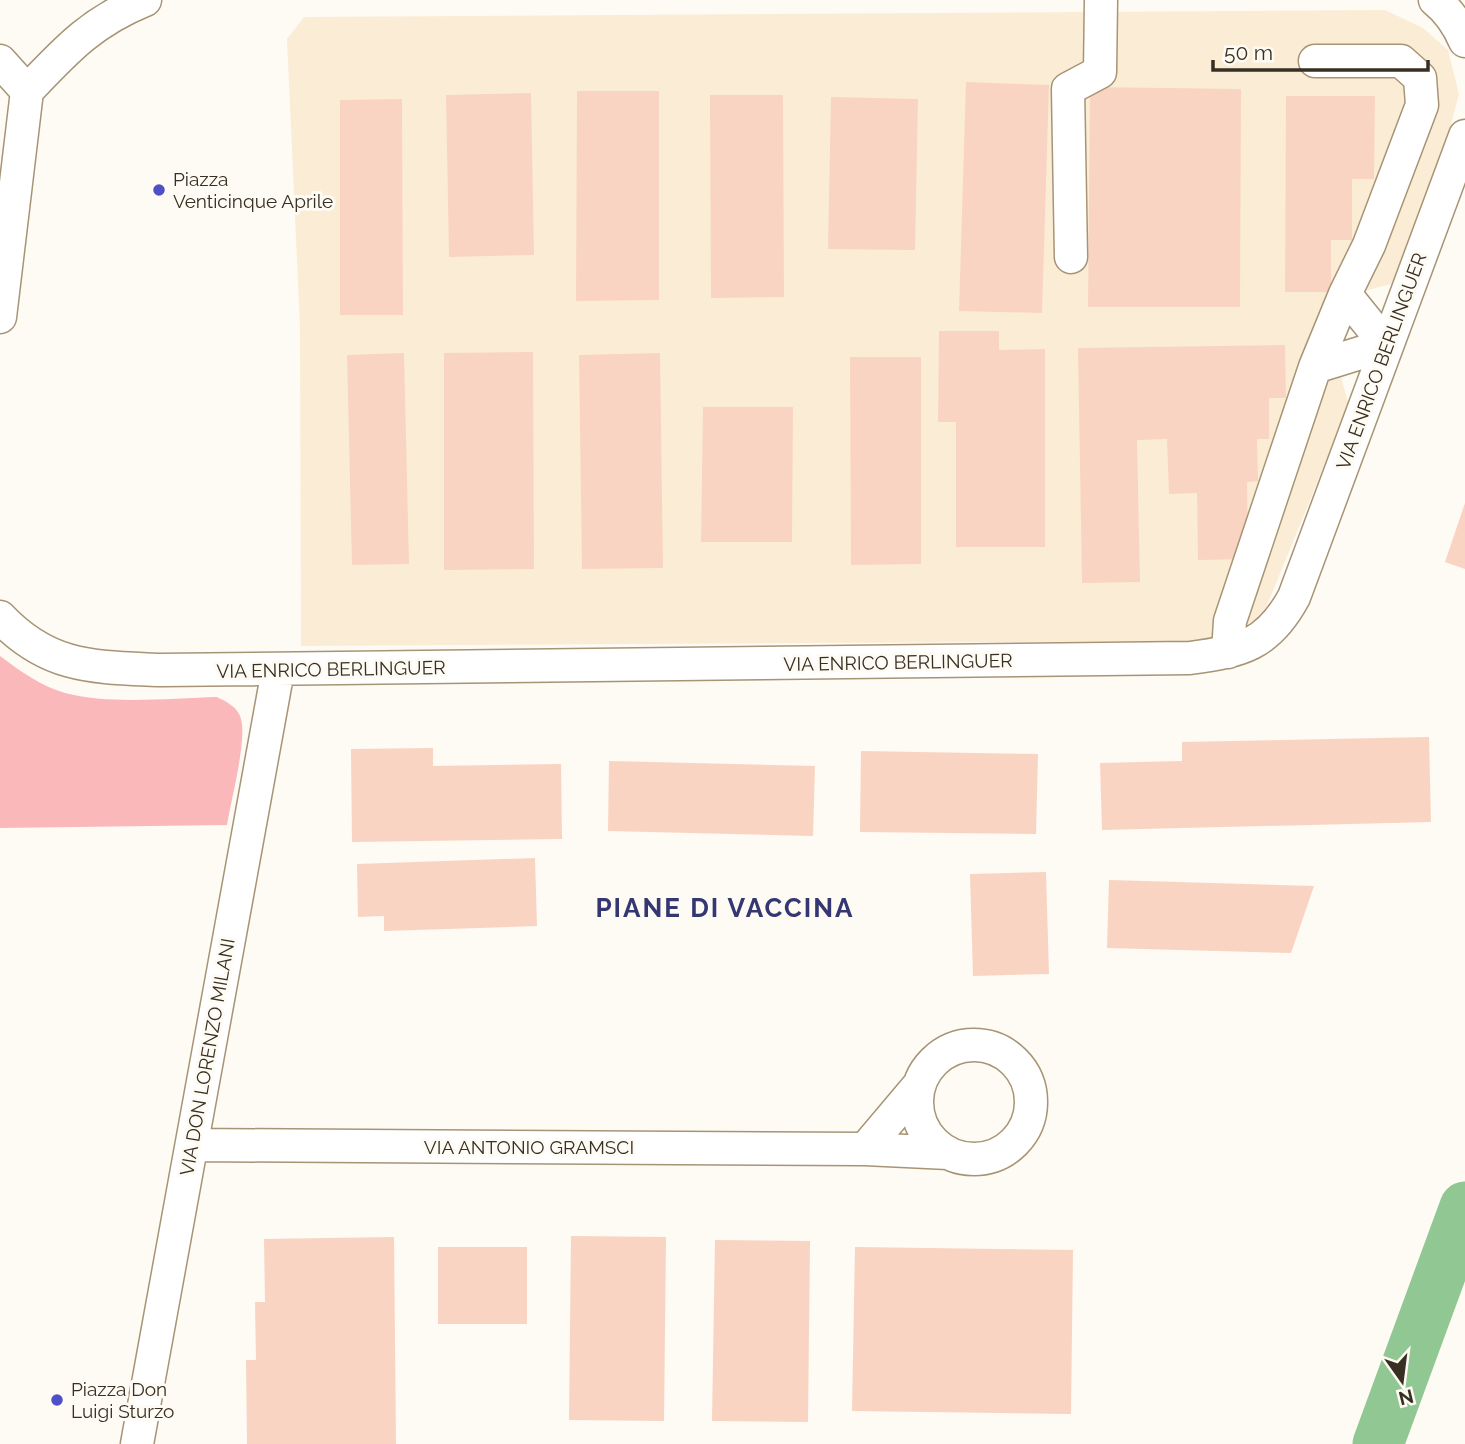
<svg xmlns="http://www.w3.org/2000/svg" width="1465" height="1444" font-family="Raleway,sans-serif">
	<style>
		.built { fill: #fbedd5 }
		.green { fill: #fbb8bb }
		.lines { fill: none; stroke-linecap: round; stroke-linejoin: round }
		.river { stroke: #91c793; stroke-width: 51 }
		.building { fill: #f9d4c2 }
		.minor-casing { stroke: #a79475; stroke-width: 35 }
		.minor { stroke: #fff; stroke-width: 32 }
		.poi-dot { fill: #4f4fc6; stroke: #fefaf4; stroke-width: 2.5 }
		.labels { text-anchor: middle; stroke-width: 6; stroke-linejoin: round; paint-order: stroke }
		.poi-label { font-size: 19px; fill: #372f22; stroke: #fefaf4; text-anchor: start }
		.street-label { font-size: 19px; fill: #372f22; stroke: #fefaf4 }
		.district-label { font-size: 26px; font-weight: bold; letter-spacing: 2px; fill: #343772; stroke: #fefaf4 }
	</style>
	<rect width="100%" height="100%" fill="#fefaf4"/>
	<path class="built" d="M1385 10 1423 28 1448 50 1459 94 1411 279 1360 292 1336 360 1349 405 1263 615 1217 643 1178 641 301 646 300 327 287 39 304 17Z"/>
	<path class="green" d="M0 656C20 671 41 686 65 693 109 705 172 698 217 697 227 702 238 707 241 719 247 741 231 800 227 825L0 828Z"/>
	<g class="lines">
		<path class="river" d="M1378 1444 1465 1207"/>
	</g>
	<path class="building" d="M966 82 1049 85 1042 313 959 311Z
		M1090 87 1241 89 1240 307H1088Z
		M577 91H659V300L576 301Z
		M531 93 534 255 449 257 446 95Z
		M710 95H783L784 297 711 298Z
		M1286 96H1375L1374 179H1352V240H1331V292H1285Z
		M831 97 918 99 915 250 828 249Z
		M402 99 403 315H340V100Z
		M939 331H999V350L1045 349V547H956V422H938Z
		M1285 345 1286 398H1269V439H1257L1258 481 1247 482 1248 559 1198 560 1197 493 1169 494 1167 439 1137 440 1140 582 1082 583 1078 348Z
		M533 352 534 569 444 570V353Z
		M404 353 409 564 352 565 347 355Z
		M660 353 663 568 582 569 579 355Z
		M850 357H921V564L851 565Z
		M703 407H793L792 542H701Z
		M1465 503V569L1445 562Z
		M1429 737 1431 822 1102 830 1100 763 1182 761V742Z
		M433 748V766L561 764 562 839 352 842 351 749Z
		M861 751 1038 754 1036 834 860 832Z
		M609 761 815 766 813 836 608 831Z
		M535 858 537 926 384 931V916L358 917 357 864Z
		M1046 872 1049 974 973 976 970 874Z
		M1109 880 1314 886 1291 953 1107 948Z
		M571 1236 666 1237 664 1421 569 1420Z
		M394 1237 396 1444H247L246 1360H256L255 1302H265L264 1239Z
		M715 1240 810 1241 808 1422 712 1421Z
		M438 1247H527V1324H438Z
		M855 1247 1073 1250 1071 1414 852 1411Z"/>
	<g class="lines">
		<g class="minor-casing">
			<path id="minor" d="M1435 0C1449 11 1458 25 1465 41
				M0 61 27 91
				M27 91C66 50 91 22 145 0
				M1071 257 1068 89 1100 72 1101 0
				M0 317 27 91
				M1315 367 1345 294
				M0 617C49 669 95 667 161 670L1190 658C1242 651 1268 645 1294 597L1465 136
				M1228 652 1230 621 1315 367 1386 345 1345 294 1369 245 1422 105 1420 78 1401 61H1315
				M917 1102a57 57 0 1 1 114 0a57 57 0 1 1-114 0Z
				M192 1145 865 1149 948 1153
				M865 1149 919 1085
				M137 1444 278 670"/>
		</g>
		<use href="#minor" class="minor"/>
	</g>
	<g class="poi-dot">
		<circle cx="159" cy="190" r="7"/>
		<circle cx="57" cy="1400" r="7"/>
	</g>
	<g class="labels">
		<g class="poi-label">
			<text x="173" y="186">Piazza<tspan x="173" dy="22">Venticinque Aprile</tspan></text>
			<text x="71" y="1396">Piazza Don<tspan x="71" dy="22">Luigi Sturzo</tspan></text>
		</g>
		<g class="street-label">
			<text transform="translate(1381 361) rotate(-70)" y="7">VIA ENRICO BERLINGUER</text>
			<text transform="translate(898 662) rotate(-1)" y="7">VIA ENRICO BERLINGUER</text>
			<text transform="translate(331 669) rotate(-1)" y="7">VIA ENRICO BERLINGUER</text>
			<text transform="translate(207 1057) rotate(-80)" y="7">VIA DON LORENZO MILANI</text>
			<text x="529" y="1154">VIA ANTONIO GRAMSCI</text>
		</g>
		<g class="district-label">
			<text x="725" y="917">PIANE DI VACCINA</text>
		</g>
	</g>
	<g transform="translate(1402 1381) rotate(166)" stroke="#fefaf4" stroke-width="5" paint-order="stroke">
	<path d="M0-5L12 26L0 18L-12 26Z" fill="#372f22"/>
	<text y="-10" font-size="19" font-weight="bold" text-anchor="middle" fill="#372f22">N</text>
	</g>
	<path d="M1213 60v10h215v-10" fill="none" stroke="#372f22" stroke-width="3.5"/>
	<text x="1224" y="60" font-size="21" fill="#372f22" stroke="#fefaf4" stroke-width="5" paint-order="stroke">50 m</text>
</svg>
